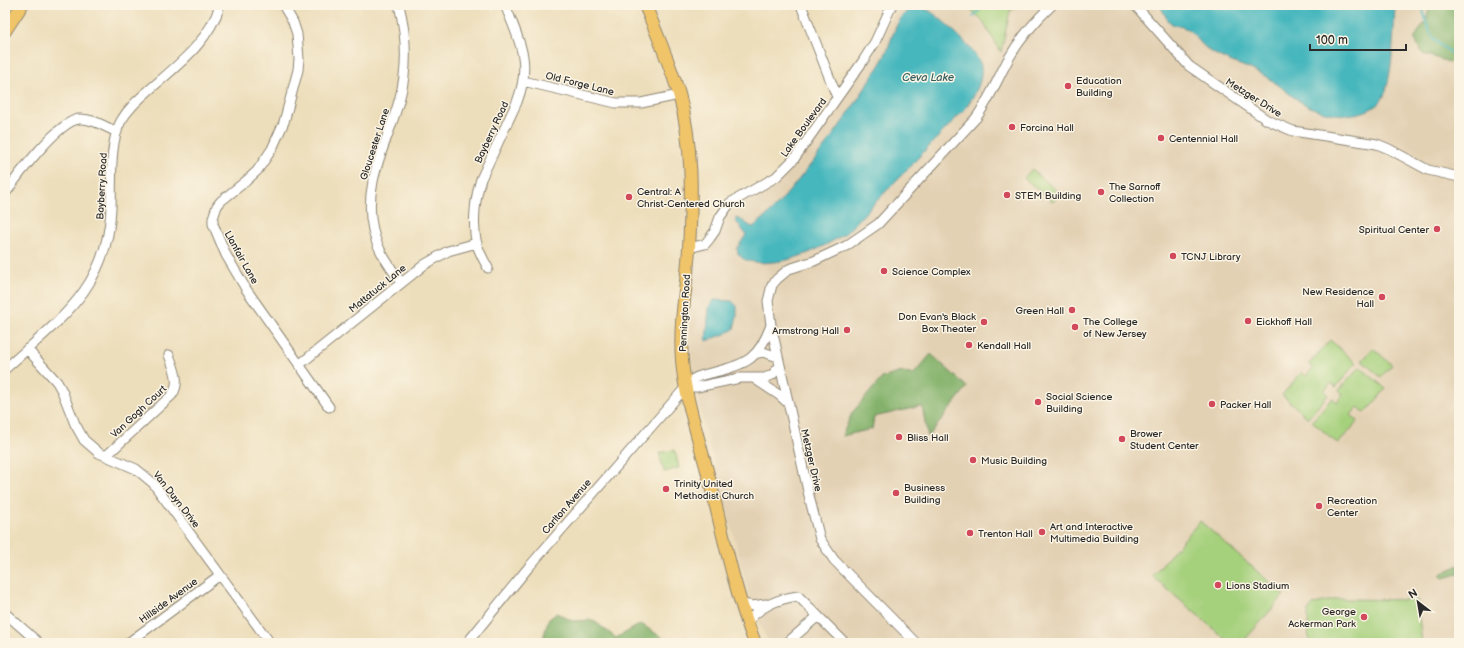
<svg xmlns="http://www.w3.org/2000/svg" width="1464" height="648" font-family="'Balsamiq Sans',sans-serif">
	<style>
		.built { fill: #e3d1b4 }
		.green { fill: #a5d07c; stroke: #687e54 }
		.forest { fill: #84b26c; stroke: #586e4c }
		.water { fill: #47b7be; stroke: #397174 }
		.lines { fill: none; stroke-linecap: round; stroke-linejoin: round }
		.stream { stroke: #47b7be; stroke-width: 2 }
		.minor-casing { stroke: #8c8473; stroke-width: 11 }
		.major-casing { stroke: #8c8473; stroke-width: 14 }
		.minor { stroke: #fff; stroke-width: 9 }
		.major { stroke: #f0c469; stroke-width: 12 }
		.poi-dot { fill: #d1495b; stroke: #fcf5e5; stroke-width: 1.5 }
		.labels { text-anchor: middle; stroke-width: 3; stroke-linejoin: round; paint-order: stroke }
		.poi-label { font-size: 10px; fill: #2b2b2b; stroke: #fcf5e5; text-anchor: start }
		.street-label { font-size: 10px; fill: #2b2b2b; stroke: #fcf5e5 }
		.water-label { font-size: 11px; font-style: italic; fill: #355c5e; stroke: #fcf5e5 }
	</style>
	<rect width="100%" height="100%" fill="#fcf5e5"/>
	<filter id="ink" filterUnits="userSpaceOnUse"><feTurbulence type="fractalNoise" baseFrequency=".025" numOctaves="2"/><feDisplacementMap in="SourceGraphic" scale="8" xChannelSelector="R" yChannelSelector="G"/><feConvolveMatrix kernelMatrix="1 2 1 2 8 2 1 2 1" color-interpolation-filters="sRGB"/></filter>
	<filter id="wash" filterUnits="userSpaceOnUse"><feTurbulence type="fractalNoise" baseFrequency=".012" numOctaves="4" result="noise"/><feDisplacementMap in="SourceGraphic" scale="16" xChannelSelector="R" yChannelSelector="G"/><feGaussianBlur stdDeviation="0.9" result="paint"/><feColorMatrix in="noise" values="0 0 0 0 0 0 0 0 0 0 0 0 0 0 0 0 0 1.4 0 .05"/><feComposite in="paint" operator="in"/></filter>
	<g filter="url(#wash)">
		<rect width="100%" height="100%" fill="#eddebb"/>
		<path class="built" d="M899 5H1459V643H769L754 613 700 410 691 353 690 301 696 255 718 240 725 214 788 172 816 137 871 57Z"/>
		<path class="green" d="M967 5H1020L1010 11 1001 52 983 22Z
			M1032 169 1060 194 1053 202 1024 178Z
			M1330 340 1356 363 1336 387 1331 383 1324 391 1328 395 1308 418 1282 395 1302 372 1306 376 1313 368 1309 364Z
			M1373 348 1392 365 1381 377 1362 361Z
			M1360 367 1386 389 1365 413 1358 407 1351 415 1358 421 1338 444 1312 421 1332 398 1337 402 1343 394 1339 390Z
			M675 450 679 468 664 472 659 453Z
			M1200 521 1284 595 1242 643H1230L1152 576Z
			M1338 599 1417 600 1422 643H1311C1306 633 1309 622 1308 611L1314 604Z"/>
		<path class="forest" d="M1430 5H1459V65L1423 54 1414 38 1426 21Z
			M931 354 967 387 928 437 922 406 874 417 872 429 842 436 852 413 882 378 902 372 913 375Z
			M1459 565V575L1458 574 1443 578 1441 577 1440 575 1442 573Z
			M557 613 572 621 593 620 616 638 641 624 669 642 542 643 548 620Z"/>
		<path class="water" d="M1160 5H1395C1394 25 1393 91 1379 103 1358 122 1321 115 1299 101 1285 91 1273 79 1257 72 1240 64 1222 60 1207 49 1201 44 1196 37 1190 31 1183 25 1175 27 1171 23 1166 20 1163 10 1160 5Z
			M913 8C918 8 924 8 928 10 941 17 979 53 981 66 983 83 974 96 965 109L845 234C829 243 814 252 797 257 784 262 737 270 737 248L746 235 740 226 736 222V218C742 219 747 225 753 227 772 213 788 193 803 174 833 138 859 99 883 59 892 44 895 14 913 8Z
			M714 300 732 301 737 306V315L734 329 725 334 706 341 709 307Z"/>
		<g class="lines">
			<path class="stream" d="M1423 10C1429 36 1434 45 1459 56
				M973 17 984 5"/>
		</g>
	</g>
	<g filter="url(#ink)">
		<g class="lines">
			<g class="minor-casing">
				<path id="minor" d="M283 5 293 22 297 34 299 59 298 70 284 122 272 149 257 171 246 181 221 201 217 206 213 218V224L226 255 246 289 329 407
					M399 5C407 37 408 69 399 101 387 144 362 184 373 230 377 250 390 266 401 283
					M801 5 837 97
					M1135 5 1189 66 1267 120 1293 131 1377 144 1389 149 1428 170 1459 177
					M523 81 616 103H641L679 95
					M5 194C17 176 59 121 79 119 92 118 105 127 117 132
					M689 248 705 244 710 238 715 231 720 217 730 203 776 177 794 159 863 61 875 42 892 5
					M488 268C484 261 480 253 477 245 472 225 475 198 481 179L517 102C532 63 520 42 505 5
					M27 349 57 382 62 391 75 424 84 440 99 453 136 469 153 483 270 643
					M755 354 763 352 778 357
					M299 365 424 265 448 251 477 243
					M5 369C59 320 108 288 111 208 112 184 109 142 121 121 128 109 137 101 147 92 175 67 209 43 220 5
					M755 379 779 395 789 404
					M686 387H697L740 378H765L772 375 780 366
					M106 456 172 395C181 382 174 369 169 355
					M741 603 752 606 766 604
					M5 613 39 643
					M747 622C761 606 777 599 798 596L845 643
					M128 643 220 575
					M467 643 528 568 692 380C698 375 708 374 715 372 748 364 759 358 771 325
					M787 643 818 616
					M916 643 834 560 820 539 810 500 771 325 768 301 772 285 777 279 789 269 814 261 846 246 878 224 976 118C989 100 998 78 1009 58 1020 39 1036 20 1052 5"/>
			</g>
			<g class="major-casing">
				<path id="major" d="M645 5C657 34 670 64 679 94 693 144 692 197 689 248 687 285 679 322 682 360 685 400 699 439 709 478 723 533 734 590 755 643
					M5 31 22 5"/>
			</g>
			<use href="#minor" class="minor"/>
			<use href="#major" class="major"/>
		</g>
	</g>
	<g class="poi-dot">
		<circle cx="1068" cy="86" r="4"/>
		<circle cx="1012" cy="127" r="4"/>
		<circle cx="1161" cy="138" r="4"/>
		<circle cx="1101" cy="192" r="4"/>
		<circle cx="1007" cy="195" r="4"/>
		<circle cx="629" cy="197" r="4"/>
		<circle cx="1437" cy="229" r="4"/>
		<circle cx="1173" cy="256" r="4"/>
		<circle cx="884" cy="271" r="4"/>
		<circle cx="1382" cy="297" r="4"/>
		<circle cx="1072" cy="310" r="4"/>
		<circle cx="1248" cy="321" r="4"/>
		<circle cx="984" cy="322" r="4"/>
		<circle cx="1075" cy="327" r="4"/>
		<circle cx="847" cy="330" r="4"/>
		<circle cx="969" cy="345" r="4"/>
		<circle cx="1038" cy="402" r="4"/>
		<circle cx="1212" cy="404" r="4"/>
		<circle cx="899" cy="437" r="4"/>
		<circle cx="1122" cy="439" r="4"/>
		<circle cx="973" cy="460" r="4"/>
		<circle cx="666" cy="489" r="4"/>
		<circle cx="896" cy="493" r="4"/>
		<circle cx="1319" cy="506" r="4"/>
		<circle cx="1042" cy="532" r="4"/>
		<circle cx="970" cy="533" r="4"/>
		<circle cx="1218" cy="585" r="4"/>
		<circle cx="1364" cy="617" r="4"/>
	</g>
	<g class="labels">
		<g class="poi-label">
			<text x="1076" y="84">Education<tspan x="1076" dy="12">Building</tspan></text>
			<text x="1020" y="131">Forcina Hall</text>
			<text x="1169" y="142">Centennial Hall</text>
			<text x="1109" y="190">The Sarnoff<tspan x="1109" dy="12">Collection</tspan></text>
			<text x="637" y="195">Central: A<tspan x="637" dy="12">Christ-Centered Church</tspan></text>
			<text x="1015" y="199">STEM Building</text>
			<text x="1429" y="233" text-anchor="end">Spiritual Center</text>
			<text x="1181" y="260">TCNJ Library</text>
			<text x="892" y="275">Science Complex</text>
			<text x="1374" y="295" text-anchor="end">New Residence<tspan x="1374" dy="12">Hall</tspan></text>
			<text x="1064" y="314" text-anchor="end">Green Hall</text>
			<text x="976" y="320" text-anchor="end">Don Evan's Black<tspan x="976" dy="12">Box Theater</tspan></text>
			<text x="1083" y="325">The College<tspan x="1083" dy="12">of New Jersey</tspan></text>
			<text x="1256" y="325">Eickhoff Hall</text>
			<text x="839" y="334" text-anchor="end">Armstrong Hall</text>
			<text x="977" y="349">Kendall Hall</text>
			<text x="1046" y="400">Social Science<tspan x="1046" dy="12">Building</tspan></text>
			<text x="1220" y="408">Packer Hall</text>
			<text x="1130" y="437">Brower<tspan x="1130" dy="12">Student Center</tspan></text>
			<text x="907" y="441">Bliss Hall</text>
			<text x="981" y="464">Music Building</text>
			<text x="674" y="487">Trinity United<tspan x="674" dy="12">Methodist Church</tspan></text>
			<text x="904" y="491">Business<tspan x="904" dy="12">Building</tspan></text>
			<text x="1327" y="504">Recreation<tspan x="1327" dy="12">Center</tspan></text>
			<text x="1050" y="530">Art and Interactive<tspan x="1050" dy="12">Multimedia Building</tspan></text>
			<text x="978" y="537">Trenton Hall</text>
			<text x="1226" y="589">Lions Stadium</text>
			<text x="1356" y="615" text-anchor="end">George<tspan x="1356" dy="12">Ackerman Park</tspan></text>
		</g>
		<g class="street-label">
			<text transform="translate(580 83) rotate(14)" y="4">Old Forge Lane</text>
			<text transform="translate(1254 97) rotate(32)" y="4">Metzger Drive</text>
			<text transform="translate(803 127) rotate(-54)" y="4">Lake Boulevard</text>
			<text transform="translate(491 132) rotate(-65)" y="4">Bayberry Road</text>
			<text transform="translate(374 144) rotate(-72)" y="4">Gloucester Lane</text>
			<text transform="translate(101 186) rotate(-87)" y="4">Bayberry Road</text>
			<text transform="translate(242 257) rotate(61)" y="4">Llanfair Lane</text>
			<text transform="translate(377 288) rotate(-39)" y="4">Mattatuck Lane</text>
			<text transform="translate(684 313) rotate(-87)" y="4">Pennington Road</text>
			<text transform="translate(138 411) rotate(-43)" y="4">Van Gogh Court</text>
			<text transform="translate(812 460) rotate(77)" y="4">Metzger Drive</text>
			<text transform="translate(177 499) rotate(52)" y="4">Van Duyn Drive</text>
			<text transform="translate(566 506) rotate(-49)" y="4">Carlton Avenue</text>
			<text transform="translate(168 600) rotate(-36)" y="4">Hillside Avenue</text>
		</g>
		<g class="water-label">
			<text x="928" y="81">Ceva Lake</text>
		</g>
	</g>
	<rect width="1464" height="648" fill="none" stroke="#fcf5e5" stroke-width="20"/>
	<g transform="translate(1418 602) rotate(329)" stroke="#fcf5e5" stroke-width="3" paint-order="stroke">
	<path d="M0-3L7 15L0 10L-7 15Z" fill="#2b2b2b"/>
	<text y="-6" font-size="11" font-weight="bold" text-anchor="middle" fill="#2b2b2b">N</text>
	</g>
	<path d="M1310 44v6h96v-6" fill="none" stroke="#2b2b2b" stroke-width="2"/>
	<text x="1316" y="44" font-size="12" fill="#2b2b2b" stroke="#fcf5e5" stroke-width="3" paint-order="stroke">100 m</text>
</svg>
